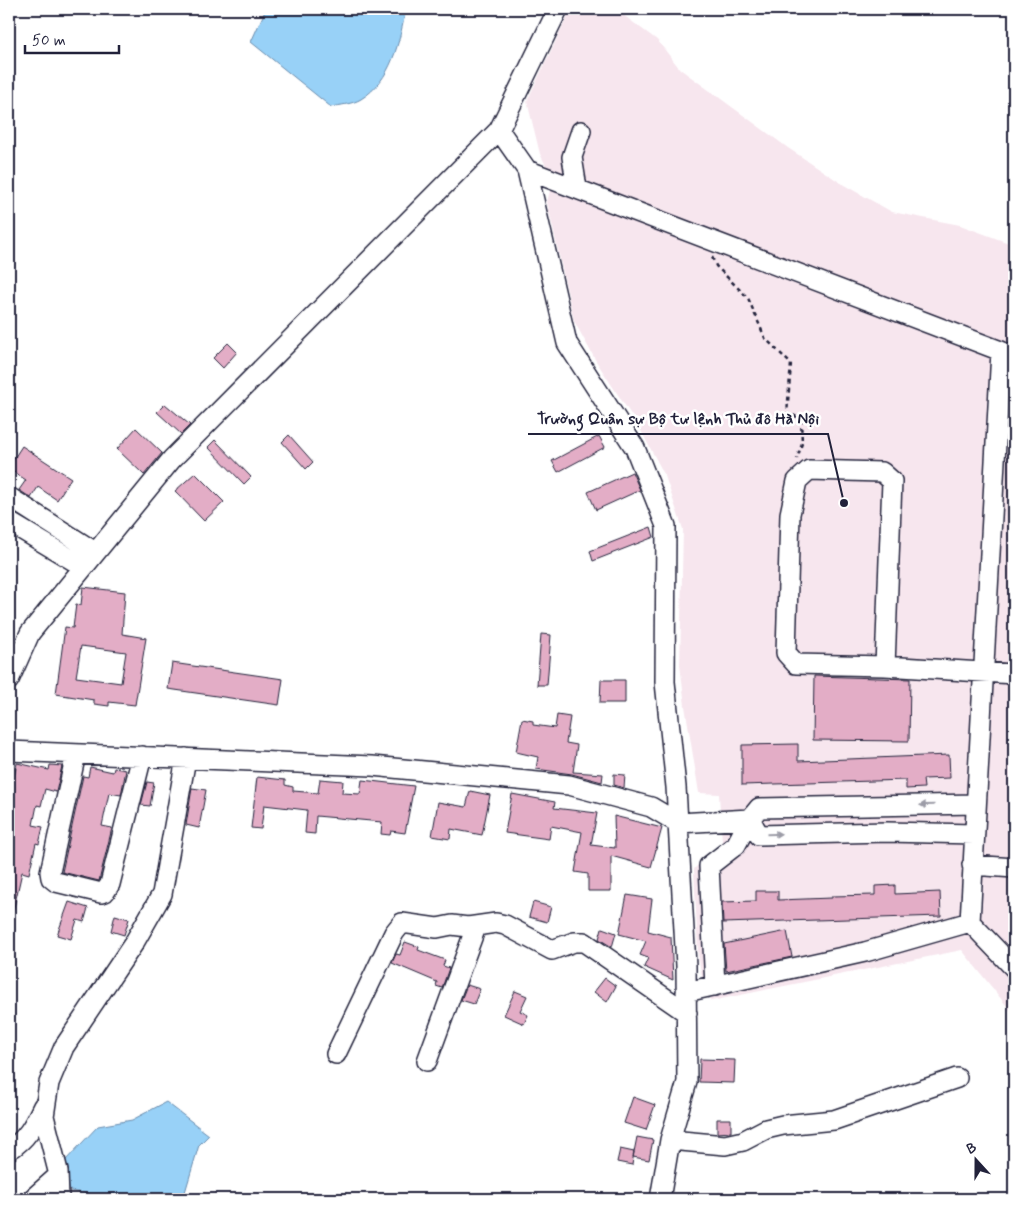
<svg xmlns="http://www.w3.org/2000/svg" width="1023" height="1208" font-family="Mynerve,sans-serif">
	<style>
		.built { fill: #f7e6ee }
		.water { fill: #98d1f7; stroke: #698bac }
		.building { fill: #e3adc6; stroke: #22223b; fill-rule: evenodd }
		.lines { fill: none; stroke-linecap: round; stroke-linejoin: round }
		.minor-casing { stroke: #22223b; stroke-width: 22 }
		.path { stroke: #22223b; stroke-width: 2.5; stroke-dasharray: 4 4; stroke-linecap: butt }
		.minor { stroke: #fff; stroke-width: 19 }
		.oneway { fill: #9c9ca7 }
		.leader { fill: none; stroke: #22223b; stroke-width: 2 }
		.callout-dot { fill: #22223b; stroke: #fff; stroke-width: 2 }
		.callout-label { font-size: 16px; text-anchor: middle; font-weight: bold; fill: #22223b; stroke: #fff; stroke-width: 5; stroke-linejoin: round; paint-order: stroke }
	</style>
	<rect width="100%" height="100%" fill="#fff"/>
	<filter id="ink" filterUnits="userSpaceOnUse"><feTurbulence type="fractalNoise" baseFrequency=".02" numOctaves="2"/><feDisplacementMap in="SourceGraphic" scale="10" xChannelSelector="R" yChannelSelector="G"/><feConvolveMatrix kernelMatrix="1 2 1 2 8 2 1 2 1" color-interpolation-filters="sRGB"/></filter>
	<g filter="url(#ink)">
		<path class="built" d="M571 9H615L657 40 680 69 788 148 844 185 892 212 960 225 1014 245V1015L962 950 711 1001 704 989 698 955 694 869 722 842 719 794 699 793 685 706 680 665 683 529 665 476 639 427 596 361 574 321 547 202 553 179 540 154 527 101Z"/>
		<path class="water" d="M266 9H406C399 42 392 80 361 99 353 104 340 105 331 107L251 42Z
			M166 1102 209 1135 199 1145 183 1199H121L70 1191 64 1162 98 1126 132 1120Z"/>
		<path class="building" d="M228 343 237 352 223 368 213 358Z
			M165 404 190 425 181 434 157 412Z
			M136 428 162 453 144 475 117 449Z
			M289 435 313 462 306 469 282 442Z
			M599 436 605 447 558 472 552 461Z
			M215 440 251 477 244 484 208 447Z
			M22 446 71 478 57 500 38 487 31 498 19 490 26 480 9 469V466Z
			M632 472 640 490 596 510 588 492Z
			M195 473 224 502 204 521 175 491Z
			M651 527 654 537 593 561 590 551Z
			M83 587 125 592 122 634 146 638 135 705 109 702V706L94 704V700L56 694 65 627 73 628 76 604 81 605ZM81 646 126 652 121 683 76 677Z
			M541 634 551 635 547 685H537Z
			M172 663 283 679 279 705 168 689Z
			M814 676 910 679 909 741 813 740Z
			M601 680H625V703H600Z
			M557 715 570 717 566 743 577 745 573 772 603 774 602 782 572 774 536 769 538 757 516 752 522 719 533 721V725L555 728Z
			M798 744V761L949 755 950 778 923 779 924 788 906 789V780L742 785V745Z
			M17 763 49 770 50 765 62 766 56 792 45 789 41 806 37 805 33 825 43 827 39 844 36 843 29 874 22 872 13 912H9V800Z
			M90 767 113 772 114 768 126 770 121 795 109 793 102 826 112 828 99 881 62 872 83 776 88 777Z
			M614 774 625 775 624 788 614 785Z
			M257 777 285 780V785L293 787V791L318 793 320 779 343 781 342 793 360 794 362 780 414 786 405 833 391 831 390 835 381 834 382 822 316 816 315 834 305 833 307 810 264 805 261 829 251 828Z
			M147 782 154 783 150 806 141 805Z
			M192 788 206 790 199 828 186 825Z
			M470 791 490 795 482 835 451 829 450 839 432 836 438 802 466 807Z
			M512 794 555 802 554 808 597 813 591 845 615 848 614 816 662 828 651 867 611 856V891H588V874L575 872 582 832 551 826 549 839 505 833Z
			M895 885V894L940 892 941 916 723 923 722 902 756 901V891H778V900L832 898V896L875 895V886Z
			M627 895 652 899 648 931 671 937 673 980 644 967 648 958 640 955 646 941 619 934Z
			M69 902 88 908 84 922 77 920 71 939 57 935Z
			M533 902 551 907 547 922 529 917Z
			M115 915 129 919 124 935 111 931Z
			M602 928 616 933 612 947 599 939Z
			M787 931 792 957 726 971 724 944Z
			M405 942 419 947 418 950 445 960 443 966 449 968 442 988 436 986 437 982 392 963 396 954 400 955Z
			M605 978 616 986 607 1002 594 992Z
			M467 985 480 989 474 1004 461 1000Z
			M515 991 527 996 520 1011 528 1015 524 1024 504 1015Z
			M700 1059 735 1060 734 1083 699 1082Z
			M633 1097 655 1105 646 1130 624 1123Z
			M717 1119H731V1132L717 1133Z
			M637 1137 653 1140 649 1160 633 1157Z
			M620 1149 634 1152 632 1165 617 1162Z"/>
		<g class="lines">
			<g class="minor-casing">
				<path id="minor" d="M499 130 527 170 567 343 635 448 666 526 665 682 676 787 686 966 687 1082 670 1140 660 1199
					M527 170 1014 356
					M577 188 572 157 581 131
					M1001 351 970 922 1014 968
					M9 497 95 552
					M9 522 84 567
					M885 666 892 481 882 472 809 470 797 481 790 514 786 653 796 664 885 666 1014 674
					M9 680 30 633 172 459 499 130 558 9
					M9 751 372 766 569 785 651 807 678 823 750 819
					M76 754 50 872 51 878 56 882 101 893 105 892 110 884 142 756
					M974 834 887 832 759 835 750 819 759 808 976 804
					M972 865 1014 868
					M715 986 709 866 736 845 750 819
					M686 992 865 952 970 922
					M336 1054 394 933 402 923 437 928 452 925 468 927 496 923 505 925 552 950 574 942H584L687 1013
					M427 1061 476 927
					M670 1140 725 1145 743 1141 766 1129 783 1125 834 1120 957 1078
					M9 1150C27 1139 34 1125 43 1106
					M32 1199 58 1176
					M59 1199 58 1171 44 1116 49 1083 64 1047 134 943 162 894 186 758"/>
			</g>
			<path class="path" d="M712 257 716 266 748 298 765 338 791 364 787 414 795 416 801 420 802 443 797 459"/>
			<use href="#minor" class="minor"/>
		</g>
		<defs><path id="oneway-solid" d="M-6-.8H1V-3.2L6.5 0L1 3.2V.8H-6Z" transform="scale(1.25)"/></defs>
		<g class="oneway">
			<use href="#oneway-solid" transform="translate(927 805) rotate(179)"/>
			<use href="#oneway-solid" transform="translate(774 834) rotate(-1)"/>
		</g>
	</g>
	<path class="leader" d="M844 503L828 434H528"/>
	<circle class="callout-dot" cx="844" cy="503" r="5"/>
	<g class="callout-label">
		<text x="678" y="424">Trường Quân sự Bộ tư lệnh Thủ đô Hà Nội</text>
	</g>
	<rect width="1023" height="1208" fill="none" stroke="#fff" stroke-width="30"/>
	<rect x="15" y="15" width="993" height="1178" fill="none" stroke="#22223b" stroke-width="2" filter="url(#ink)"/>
	<g transform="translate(976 1160) rotate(339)" stroke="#ffffff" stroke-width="4" paint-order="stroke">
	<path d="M0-4L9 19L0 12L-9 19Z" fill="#22223b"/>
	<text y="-8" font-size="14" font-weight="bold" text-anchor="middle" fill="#22223b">B</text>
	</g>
	<path d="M25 45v8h94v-8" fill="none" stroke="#22223b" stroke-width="2.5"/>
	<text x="32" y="45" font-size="15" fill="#22223b" stroke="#ffffff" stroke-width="4" paint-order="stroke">50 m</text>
</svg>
